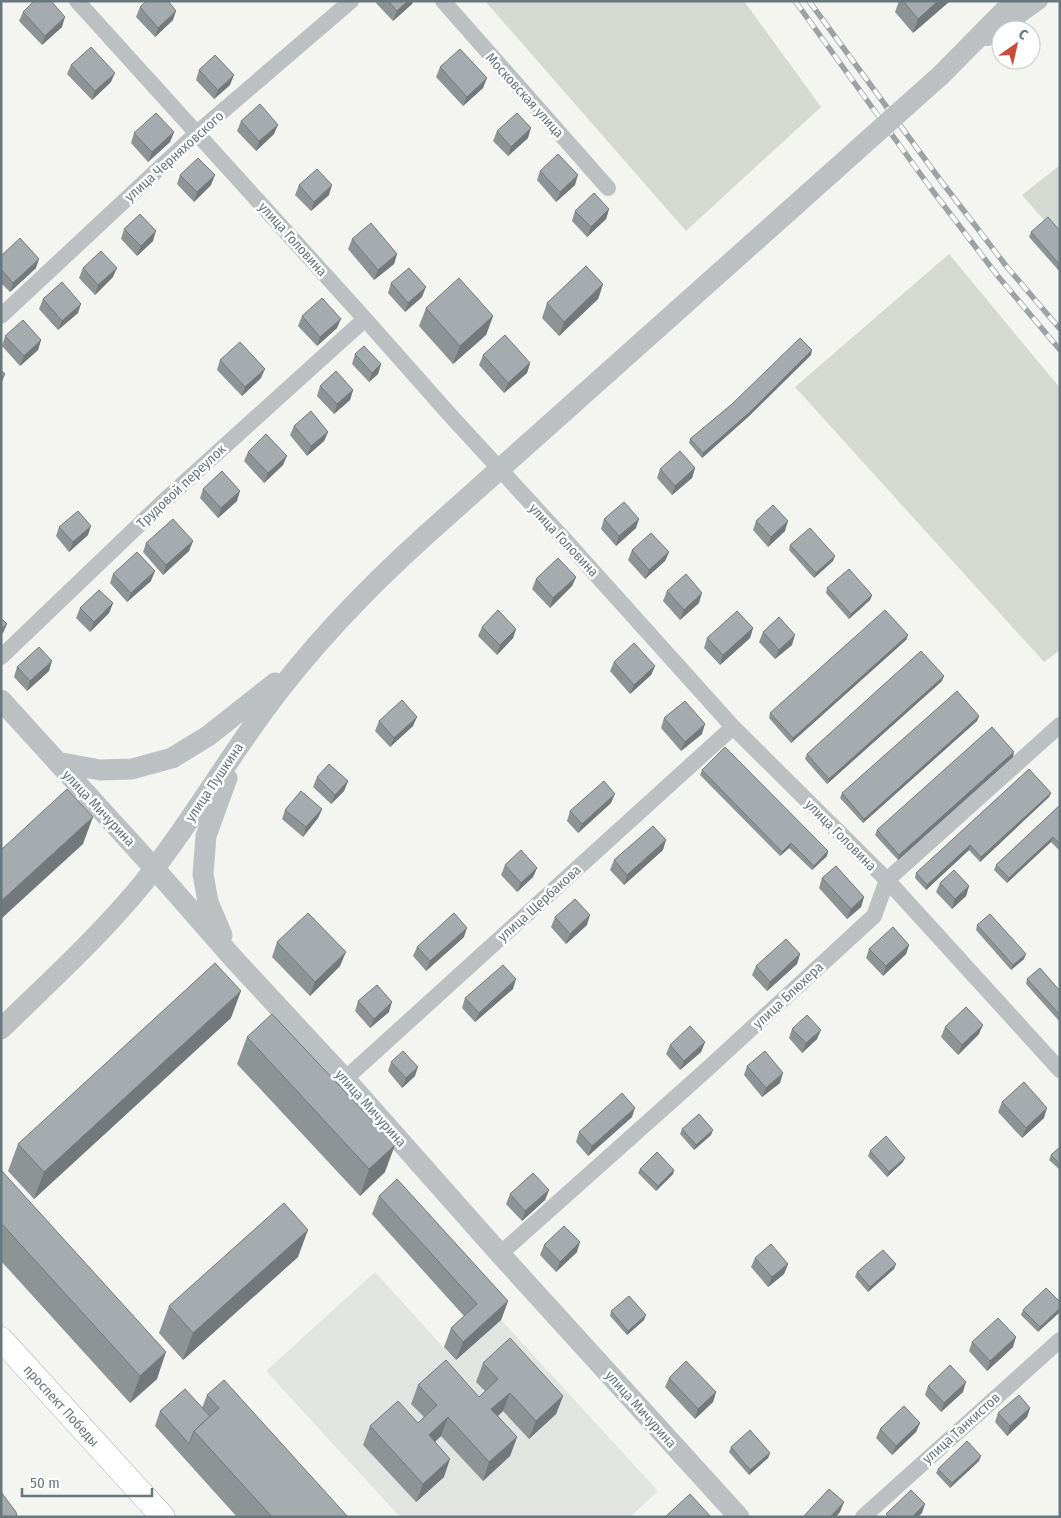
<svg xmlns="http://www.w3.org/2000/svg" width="1061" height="1518" font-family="'Fira Sans Condensed',sans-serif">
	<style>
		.built { fill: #e2e4e2 }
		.green { fill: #d5d9d1 }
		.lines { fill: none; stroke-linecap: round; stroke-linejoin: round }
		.secondary-casing { stroke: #afb4b7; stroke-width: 25 }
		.minor { stroke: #bcc0c2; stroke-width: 16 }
		.tertiary { stroke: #bcc0c2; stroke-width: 21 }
		.secondary { stroke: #fff; stroke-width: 24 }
		.rail-casing { stroke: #9ca3a6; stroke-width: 5.5 }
		.rail { stroke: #fff; stroke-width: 4; stroke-dasharray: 11; stroke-linecap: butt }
		.tertiary-bridge { stroke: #bcc0c2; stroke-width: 21 }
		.wall { fill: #8d9496 }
		.shaded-wall { fill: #73787a }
		.building { fill: #a4acaf; stroke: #73787a }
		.labels { text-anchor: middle; stroke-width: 5; stroke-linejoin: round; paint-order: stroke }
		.street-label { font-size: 14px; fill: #67777e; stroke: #fff }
	</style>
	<rect width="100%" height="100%" fill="#f4f4f1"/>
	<path class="built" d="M375 1272 456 1361 501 1320 658 1491 630 1517H400L266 1371Z"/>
	<path class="green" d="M485 1H744L821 107 686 231Z
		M1060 165V238L1022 195Z
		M949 254 1060 388V650L1044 662 795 387Z"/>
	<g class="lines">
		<g class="secondary-casing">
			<g id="secondary">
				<path id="s1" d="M1 1339 163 1517"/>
			</g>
		</g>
		<path class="minor" d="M77 1 365 319 450 415 564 539 733 727 887 880 1060 1070
			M443 1 608 188
			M988 38 1040 1
			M1 316 197 133 351 1
			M1 657 165 500 365 319
			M345 1079 733 727
			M500 1254 704 1072 874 916 887 880 1060 725
			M863 1517 1060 1340"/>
		<path class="tertiary" d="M941 75 1014 1
			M1 700 154 868 233 958 345 1079 500 1254 739 1517
			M57 762 100 770 132 769 172 758 208 736 275 683
			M222 935 208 902 203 874 206 836 227 778
			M1 1029C49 982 101 935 144 882 187 828 222 768 263 712 311 646 367 588 427 534"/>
		<use href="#secondary" class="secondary"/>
		<g class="rail-casing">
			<path id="rail" d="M795 1 932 190 997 275 1060 350
				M809 1 941 181 1007 267 1060 329"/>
		</g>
		<use href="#rail" class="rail"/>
		<path class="tertiary-bridge" d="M427 534 941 75"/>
	</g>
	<path class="wall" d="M377 1H413L412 4 393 21 376 3Z
		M899 1H950L913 33 895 12Z
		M140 7 173 20 155 37 136 17Z
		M23 12 62 27 42 45 19 21Z
		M71 65 111 82 92 100 67 74Z
		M440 67 483 88 463 106 436 77Z
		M199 70 230 85 214 99 196 80Z
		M241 121 274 134 256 151 237 131Z
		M497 131 528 138 508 156 493 141Z
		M174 132 170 142 148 162 131 143 134 133Z
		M540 171 575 185 556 202 537 180Z
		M180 175 211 185 194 202 177 184Z
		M299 185 329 195 311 211 295 195Z
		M609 209 606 219 587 237 572 221 575 211Z
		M124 229 153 241 137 256 121 239Z
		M1060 231V272L1029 237 1031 232Z
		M352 239 397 254 394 264 374 280 348 249Z
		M1 256 36 268 10 292 1 283Z
		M83 268 113 277 95 295 79 278Z
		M391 283 422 297 405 312 388 293Z
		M603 284 598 299 559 336 542 318 547 303Z
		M43 299 78 313 58 330 39 309Z
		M426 308 493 316 486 335 453 364 419 326Z
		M302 316 337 328 317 346 298 326Z
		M5 336 41 340 38 350 20 366 2 346Z
		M355 354 381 364 378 374 369 382 352 364Z
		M483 355 530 363 527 373 504 393 479 365Z
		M811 355 748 417 702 458 689 443 690 439Z
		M220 360 261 378 242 396 217 370Z
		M320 386 353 390 350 400 334 414 317 396Z
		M294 426 328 432 324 441 307 456 290 435Z
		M248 452 283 465 264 483 244 461Z
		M695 468 692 478 672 495 657 478 660 469Z
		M203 489 237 501 218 518 200 498Z
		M604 519 636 528 616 546 601 529Z
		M756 521 785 531 768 547 753 530Z
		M59 527 88 535 69 552 56 536Z
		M193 541 189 551 163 575 143 552 146 543Z
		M790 545 833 561 814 578 789 550Z
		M632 550 669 552 665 561 645 579 628 560Z
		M113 574 151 581 127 602 110 583Z
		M576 577 572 586 550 608 532 589 536 579Z
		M827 588 872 595 870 600 849 619 826 593Z
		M667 591 699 603 680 620 663 601Z
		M113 603 109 613 90 632 76 618 80 608Z
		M482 627 516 629 513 638 497 655 478 636Z
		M753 628 750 638 720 665 704 648 707 638Z
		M763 632 792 645 775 659 759 642Z
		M908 635 906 640 791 743 769 718 770 713Z
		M614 662 655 666 651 675 630 694 610 671Z
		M17 667 49 671 27 691 14 677Z
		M942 681 827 784 805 759 807 754Z
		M979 716 977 721 863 823 840 798 842 793Z
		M664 718 702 734 681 751 661 728Z
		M379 721 413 726 390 747 375 731Z
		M1013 757 898 860 875 835 877 830Z
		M702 770 827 856 812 870 789 848 780 856 700 775Z
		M317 777 348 781 344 791 331 804 313 787Z
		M1051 793 1049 797 980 862 969 850 926 890 915 878 916 873Z
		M611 803 578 833 567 821 570 811Z
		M1060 805V851L1051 842 1007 883 994 870 996 865Z
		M322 809 318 818 303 837 282 819 285 810Z
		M663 850 624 885 610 870 614 860Z
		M505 865 537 868 533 877 517 892 501 875Z
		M822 878 864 897 861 907 847 919 819 888Z
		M940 883 969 886 966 896 952 909 936 892Z
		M555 917 587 925 566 944 551 927Z
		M977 925 1024 959 1011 970 976 930Z
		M464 937 426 971 413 956 417 947Z
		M277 942 340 966 310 996 272 957Z
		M909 945 906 954 883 976 866 958 869 949Z
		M800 954 797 964 767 991 752 975 756 966Z
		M1027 979 1060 991V1022L1026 984Z
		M513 989 475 1022 462 1008 465 998Z
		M358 1001 389 1012 370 1028 355 1011Z
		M231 1018 34 1199 8 1171 18 1144Z
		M945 1027 979 1034 958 1055 941 1037Z
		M792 1029 817 1039 802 1053 789 1038Z
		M247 1037 385 1172 360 1196 237 1064Z
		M705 1042 701 1052 680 1070 666 1054 670 1045Z
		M391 1062 415 1076 402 1088 388 1071Z
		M747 1066 780 1083 762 1097 744 1075Z
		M1002 1102 1044 1118 1022 1138 998 1112Z
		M632 1117 588 1156 576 1142 579 1132Z
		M682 1129 711 1135 694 1150 680 1134Z
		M1060 1147V1170L1049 1160 1051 1155Z
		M870 1151 903 1162 887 1177 868 1156Z
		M640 1169 674 1170 673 1174 656 1191 638 1173Z
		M1 1170 157 1379 130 1403 1 1261Z
		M549 1190 545 1200 522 1221 506 1204 510 1194Z
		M379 1196 508 1301 501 1320 456 1360 444 1347 451 1328 464 1316 372 1214Z
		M544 1245 577 1252 556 1272 540 1255Z
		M298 1257 183 1360 159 1333 169 1306Z
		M755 1258 788 1264 784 1274 768 1287 751 1267Z
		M894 1269 868 1292 855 1277 857 1272Z
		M1060 1302 1038 1332 1021 1315 1023 1310Z
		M611 1311 644 1320 627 1335 610 1316Z
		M972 1342 1013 1347 987 1371 969 1351Z
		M483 1363 563 1396 556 1414 529 1439 503 1411 498 1416 517 1437 510 1456 483 1481 441 1436 435 1442 444 1477 416 1502 363 1445 370 1426 418 1423 424 1417 411 1404 418 1385 479 1397 485 1391 476 1382Z
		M669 1378 716 1392 713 1402 695 1419 665 1387Z
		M928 1386 963 1392 941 1412 925 1395Z
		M207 1395 348 1517H237L155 1426 160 1411 202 1408Z
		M1030 1408 1027 1417 1007 1436 995 1422 998 1413Z
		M920 1423 916 1432 892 1455 876 1438 880 1429Z
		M731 1447 770 1453 768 1458 749 1475 729 1452Z
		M979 1461 950 1488 936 1473 938 1469Z"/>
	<path class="shaded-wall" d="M408 1H413L412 4 393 21 397 11Z
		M938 1H950L913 33 918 19Z
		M176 11 173 20 155 37 158 28Z
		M65 17 62 27 42 45 45 36Z
		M115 73 111 82 92 100 95 91Z
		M234 75 230 85 214 99 218 90Z
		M487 78 483 88 463 106 467 97Z
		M278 125 274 134 256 151 259 141Z
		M531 128 528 138 508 156 511 147Z
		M174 132 170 142 148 162 152 152Z
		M215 175 211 185 194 202 197 192Z
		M578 175 575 185 556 202 560 192Z
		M332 185 329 195 311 211 314 202Z
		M609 209 606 219 587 237 591 227Z
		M156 231 153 241 137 256 141 246Z
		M397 254 394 264 374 280 378 270Z
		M39 259 36 268 10 292 13 283Z
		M117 268 113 277 95 295 98 285Z
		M603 284 598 299 559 336 564 322Z
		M426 287 422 297 405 312 408 303Z
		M81 304 78 313 58 330 62 321Z
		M493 316 486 335 453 364 460 346Z
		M341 319 337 328 317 346 320 337Z
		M41 340 38 350 20 366 24 356Z
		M812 350 811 355 748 417 702 458 703 453Z
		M530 363 527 373 504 393 508 383Z
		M381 364 378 374 369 382 372 373Z
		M265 369 261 378 242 396 245 387Z
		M5 374 1 384V378Z
		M353 390 350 400 334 414 337 404Z
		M328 432 324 441 307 456 311 446Z
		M287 456 283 465 264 483 268 473Z
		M695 468 692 478 672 495 675 486Z
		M240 491 237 501 218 518 221 508Z
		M639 519 636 528 616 546 619 536Z
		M788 521 785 531 768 547 771 537Z
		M91 526 88 535 69 552 73 542Z
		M193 541 189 551 163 575 166 565Z
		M669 552 665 561 645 579 649 570Z
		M835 556 833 561 814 578 816 573Z
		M155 571 151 581 127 602 131 593Z
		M576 577 572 586 550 608 553 598Z
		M702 593 699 603 680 620 684 610Z
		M872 595 870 600 849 619 851 614Z
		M113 603 109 613 90 632 94 622Z
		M7 624 3 633 1 635V629Z
		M753 628 750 638 720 665 723 655Z
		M516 629 513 638 497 655 500 645Z
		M795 635 792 645 775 659 779 650Z
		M908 635 906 640 791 743 793 738Z
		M52 661 49 671 27 691 30 681Z
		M655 666 651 675 630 694 634 685Z
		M944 676 942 681 827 784 829 779Z
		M979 716 977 721 863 823 864 819Z
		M417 717 413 726 390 747 394 738Z
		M705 724 702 734 681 751 685 742Z
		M1014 752 1013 757 898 860 899 855Z
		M348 781 344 791 331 804 335 795Z
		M1051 793 1049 797 980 862 981 857Z
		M615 794 611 803 578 833 582 824Z
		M322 809 318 818 303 837 306 827Z
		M93 817 83 844 1 919V901Z
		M1053 837 1051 842 1007 883 1009 878Z
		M666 840 663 850 624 885 627 875Z
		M791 843 789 848 780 856 782 852Z
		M970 845 969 850 926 890 927 885Z
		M828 851 827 856 812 870 814 866Z
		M537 868 533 877 517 892 521 883Z
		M969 886 966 896 952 909 955 899Z
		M864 897 861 907 847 919 851 909Z
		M590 915 587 925 566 944 570 934Z
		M467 928 464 937 426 971 430 961Z
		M909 945 906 954 883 976 886 966Z
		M346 952 340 966 310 996 315 982Z
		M800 954 797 964 767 991 770 982Z
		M1026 954 1024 959 1011 970 1013 965Z
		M516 979 513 989 475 1022 479 1013Z
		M241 991 231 1018 34 1199 44 1172Z
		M392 1002 389 1012 370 1028 374 1019Z
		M983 1025 979 1034 958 1055 962 1045Z
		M821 1030 817 1039 802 1053 806 1043Z
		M705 1042 701 1052 680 1070 684 1061Z
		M418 1067 415 1076 402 1088 406 1078Z
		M783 1073 780 1083 762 1097 766 1088Z
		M635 1108 632 1117 588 1156 592 1146Z
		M1047 1108 1044 1118 1022 1138 1026 1128Z
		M713 1130 711 1135 694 1150 696 1145Z
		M395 1145 385 1172 360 1196 369 1169Z
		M905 1158 903 1162 887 1177 889 1172Z
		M674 1170 673 1174 656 1191 658 1186Z
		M549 1190 545 1200 522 1221 525 1211Z
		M308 1230 298 1257 183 1360 193 1333Z
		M580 1242 577 1252 556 1272 560 1262Z
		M788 1264 784 1274 768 1287 772 1277Z
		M896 1264 894 1269 868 1292 870 1287Z
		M508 1301 501 1320 456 1360 463 1342Z
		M1060 1308V1312L1038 1332 1040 1327Z
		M646 1315 644 1320 627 1335 628 1331Z
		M1016 1337 1013 1347 987 1371 990 1361Z
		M166 1352 157 1379 130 1403 140 1376Z
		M966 1382 963 1392 941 1412 944 1403Z
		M716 1392 713 1402 695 1419 698 1409Z
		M510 1393 503 1411 484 1428 491 1409Z
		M563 1396 556 1414 529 1439 536 1421Z
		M1030 1408 1027 1417 1007 1436 1010 1426Z
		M448 1417 441 1436 422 1453 429 1435Z
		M920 1423 916 1432 892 1455 896 1446Z
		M517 1437 510 1456 483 1481 489 1462Z
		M770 1453 768 1458 749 1475 750 1470Z
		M981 1456 979 1461 950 1488 952 1483Z
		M450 1459 444 1477 416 1502 423 1484Z
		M844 1502 840 1512 836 1517H830Z
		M925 1504 922 1513 918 1517H912Z"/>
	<path class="building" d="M34 1H51L65 17 45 36 23 12Z
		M146 1H168L176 11 158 28 140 7Z
		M388 1H408L397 11Z
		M903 1H938L918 19Z
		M91 47 115 73 95 91 71 65Z
		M460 49 487 78 467 97 440 67Z
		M215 55 234 75 218 90 199 70Z
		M260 104 278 125 259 141 241 121Z
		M156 113 174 132 152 152 134 133Z
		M517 113 531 128 511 147 497 131Z
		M558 154 578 175 560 192 540 171Z
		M198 158 215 175 197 192 180 175Z
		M317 169 332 185 314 202 299 185Z
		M594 193 609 209 591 227 575 211Z
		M140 214 156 231 141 246 124 229Z
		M1048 217 1060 231V265L1031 232Z
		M371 223 397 254 378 270 352 239Z
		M20 238 39 259 13 283 1 269V256Z
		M101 251 117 268 98 285 83 268Z
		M586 266 603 284 564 322 547 303Z
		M409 268 426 287 408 303 391 283Z
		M459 278 493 316 460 346 426 308Z
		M62 282 81 304 62 321 43 299Z
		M322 298 341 319 320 337 302 316Z
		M23 320 41 340 24 356 5 336Z
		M505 335 530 363 508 383 483 355Z
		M800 338 812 350 750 412 703 453 690 439 732 404Z
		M240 342 265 369 245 387 220 360Z
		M364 346 381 364 372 373 355 354Z
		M1 370 5 374 1 378Z
		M336 371 353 390 337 404 320 386Z
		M311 411 328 432 311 446 294 426Z
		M266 434 287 456 268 473 248 452Z
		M680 451 695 468 675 486 660 469Z
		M222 471 240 491 221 508 203 489Z
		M624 502 639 519 619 536 604 519Z
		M773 505 788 521 771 537 756 521Z
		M78 511 91 526 73 542 59 527Z
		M173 519 193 541 166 565 146 543Z
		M810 528 835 556 816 573 790 545Z
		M651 533 669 552 649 570 632 550Z
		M137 552 155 571 131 593 113 574Z
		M558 558 576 577 553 598 536 579Z
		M849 569 872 595 851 614 827 588Z
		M686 574 702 593 684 610 667 591Z
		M99 590 113 603 94 622 80 608Z
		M498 610 516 629 500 645 482 627Z
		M885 610 908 635 793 738 770 713Z
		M737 611 753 628 723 655 707 638Z
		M779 617 795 635 779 650 763 632Z
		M1 618 7 624 1 629Z
		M634 643 655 666 634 685 614 662Z
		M39 647 52 661 30 681 17 667Z
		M921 651 944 676 829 779 807 754Z
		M957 691 979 716 864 819 842 793Z
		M402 700 417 717 394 738 379 721Z
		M685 701 705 724 685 742 664 718Z
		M992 727 1014 752 899 855 877 830Z
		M725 747 828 851 814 866 791 843 782 852 702 770Z
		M329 764 348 781 335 795 317 777Z
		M1029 769 1051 793 981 857 970 845 927 885 916 873Z
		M604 781 615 794 582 824 570 811Z
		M67 789 93 817 1 901V850Z
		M301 791 322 809 306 827 285 810Z
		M1060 805V844L1053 837 1009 878 996 865Z
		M653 826 666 840 627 875 614 860Z
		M521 850 537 868 521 883 505 865Z
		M836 866 864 897 851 909 822 878Z
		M954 870 969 886 955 899 940 883Z
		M575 899 590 915 570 934 555 917Z
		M308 913 346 952 315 982 277 942Z
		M454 913 467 928 430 961 417 947Z
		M990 914 1026 954 1013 965 977 925Z
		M893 927 909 945 886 966 869 949Z
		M786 939 800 954 770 982 756 966Z
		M215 963 241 991 44 1172 18 1144Z
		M503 965 516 979 479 1013 465 998Z
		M1040 968 1060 991V1015L1027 979Z
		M377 985 392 1002 374 1019 358 1001Z
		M966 1007 983 1025 962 1045 945 1027Z
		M272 1014 395 1145 369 1169 247 1037Z
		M807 1015 821 1030 806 1043 792 1029Z
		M690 1026 705 1042 684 1061 670 1045Z
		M403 1051 418 1067 406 1078 391 1062Z
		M765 1051 783 1073 766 1088 747 1066Z
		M1024 1082 1047 1108 1026 1128 1002 1102Z
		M622 1093 635 1108 592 1146 579 1132Z
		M699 1114 713 1130 696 1145 682 1129Z
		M886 1136 905 1158 889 1172 870 1151Z
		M1060 1147V1164L1051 1155Z
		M657 1152 674 1170 658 1186 640 1169Z
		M1 1170 166 1352 140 1376 1 1223Z
		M533 1173 549 1190 525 1211 510 1194Z
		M397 1179 508 1301 463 1342 451 1328 477 1304 379 1196Z
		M284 1203 308 1230 193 1333 169 1306Z
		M564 1226 580 1242 560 1262 544 1245Z
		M771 1244 788 1264 772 1277 755 1258Z
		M883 1250 896 1264 870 1287 857 1272Z
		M1046 1288 1060 1302V1308L1040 1327 1023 1310Z
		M629 1296 646 1315 628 1331 611 1311Z
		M998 1318 1016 1337 990 1361 972 1342Z
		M510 1338 563 1396 536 1421 510 1393 491 1409 517 1437 489 1462 448 1417 429 1435 450 1459 423 1484 370 1426 398 1401 418 1423 437 1405 418 1385 446 1360 479 1397 498 1379 483 1363Z
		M686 1361 716 1392 698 1409 669 1378Z
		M950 1365 966 1382 944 1403 928 1386Z
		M224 1380 348 1517H272L194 1431 219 1408 207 1395Z
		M185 1389 210 1416 194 1431 189 1444 160 1411Z
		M1019 1395 1030 1408 1010 1426 998 1413Z
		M904 1406 920 1423 896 1446 880 1429Z
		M750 1430 770 1453 750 1470 731 1447Z
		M967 1441 981 1456 952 1483 938 1469Z
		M829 1489 844 1502 830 1517H803Z
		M911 1490 925 1504 912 1517H889L886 1514Z
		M1 1492 16 1512 17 1517H1Z
		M690 1494 711 1517H665Z"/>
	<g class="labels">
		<g class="street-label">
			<text transform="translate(525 95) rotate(48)" y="5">Московская улица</text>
			<text transform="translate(174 156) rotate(-42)" y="5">улица Черняховского</text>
			<text transform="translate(293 239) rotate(48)" y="5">улица Головина</text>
			<text transform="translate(181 486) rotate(-43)" y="5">Трудовой переулок</text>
			<text transform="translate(564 540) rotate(47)" y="5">улица Головина</text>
			<text transform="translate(214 782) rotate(-56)" y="5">улица Пушкина</text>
			<text transform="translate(99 808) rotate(47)" y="5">улица Мичурина</text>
			<text transform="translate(841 835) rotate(45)" y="5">улица Головина</text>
			<text transform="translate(539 903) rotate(-42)" y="5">улица Щербакова</text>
			<text transform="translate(788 995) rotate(-43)" y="5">улица Блюхера</text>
			<text transform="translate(371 1108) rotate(48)" y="5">улица Мичурина</text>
			<text dy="5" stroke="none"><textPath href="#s1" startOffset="90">проспект Победы</textPath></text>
			<text transform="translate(641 1409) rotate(48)" y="5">улица Мичурина</text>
			<text transform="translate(961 1428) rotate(-42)" y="5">улица Танкистов</text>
		</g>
	</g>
	<rect width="1061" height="1518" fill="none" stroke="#67777e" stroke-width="5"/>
	<g transform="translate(1016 45) rotate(34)"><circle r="24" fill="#ffffff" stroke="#c2c9cb"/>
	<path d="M0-4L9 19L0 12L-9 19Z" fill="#cb4c3a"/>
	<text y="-8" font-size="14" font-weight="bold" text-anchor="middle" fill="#67777e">С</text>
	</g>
	<path d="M22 1488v8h130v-8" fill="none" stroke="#67777e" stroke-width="2.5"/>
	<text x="30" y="1488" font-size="15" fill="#67777e" stroke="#ffffff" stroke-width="4" paint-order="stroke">50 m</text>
</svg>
